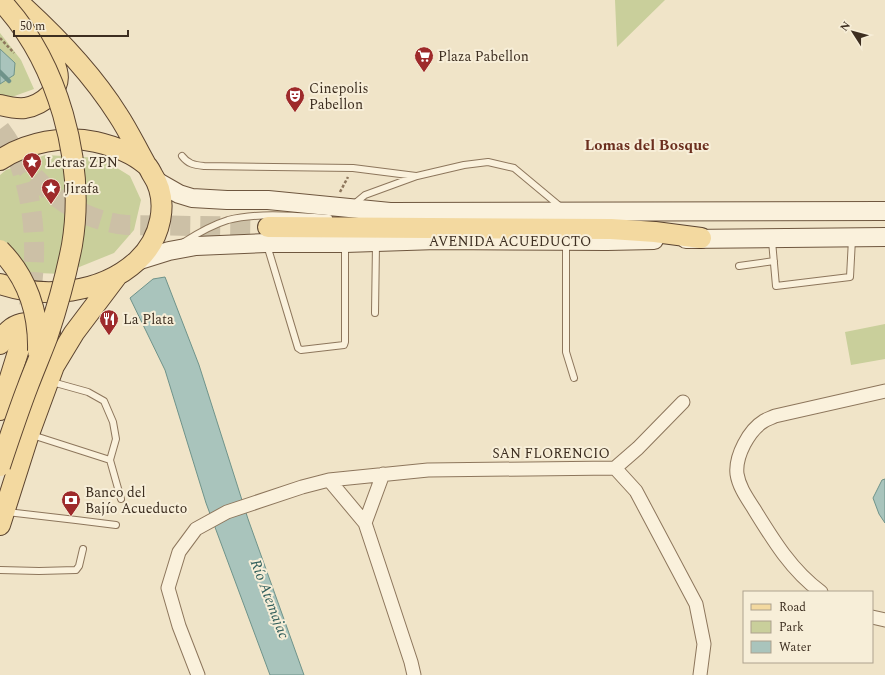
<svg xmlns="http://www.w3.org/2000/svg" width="885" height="675" font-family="Spectral,serif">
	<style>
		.green { fill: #c9cf9b }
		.water { fill: #a9c4bc; stroke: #6f938a }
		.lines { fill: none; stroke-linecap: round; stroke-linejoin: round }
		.stream { stroke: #6f938a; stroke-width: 4.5 }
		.primary-tunnel { stroke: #ccc0a6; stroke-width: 20; stroke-dasharray: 20 10; stroke-linecap: butt }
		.service-casing { stroke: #8d765c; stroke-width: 8 }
		.minor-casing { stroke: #8d765c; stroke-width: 15 }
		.secondary-casing { stroke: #6f573f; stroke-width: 20 }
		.primary-casing { stroke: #5b4430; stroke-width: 22 }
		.path { stroke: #8d765c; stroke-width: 2.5; stroke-dasharray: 3 2; stroke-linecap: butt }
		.service { stroke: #faf1dc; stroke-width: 6 }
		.minor { stroke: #faf1dc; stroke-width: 13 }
		.secondary { stroke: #faf1dc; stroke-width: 18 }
		.primary { stroke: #f3d9a0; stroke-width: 20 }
		.primary-bridge-casing { stroke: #5b4430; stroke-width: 22; stroke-linecap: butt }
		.primary-bridge { stroke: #f3d9a0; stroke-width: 20 }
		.labels { text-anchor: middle; stroke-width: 4; stroke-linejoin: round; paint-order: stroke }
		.poi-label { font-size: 14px; fill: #3d2e20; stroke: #f7eed8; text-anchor: start }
		.street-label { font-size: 14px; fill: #3d2e20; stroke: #f7eed8 }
		.neighbourhood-label { font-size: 15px; font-weight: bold; fill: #6b2e1e; stroke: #f7eed8 }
		.water-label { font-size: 15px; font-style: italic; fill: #2f5d5a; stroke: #f7eed8 }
	</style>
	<rect width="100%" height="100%" fill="#f0e4c8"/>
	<path class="green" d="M615 0H665L617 47Z
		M0 33 21 60 34 89 9 98 0 96Z
		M45 155 101 158 130 176 141 200 134 230 114 253 62 274 13 272 0 263V175L6 170Z
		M885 324V359L851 365 845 332Z"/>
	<path class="water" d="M0 49 15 63 14 75 0 84Z
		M165 277 199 365 248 519 304 675H270L206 503 165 370 130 298 153 279Z
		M885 479V523L879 514 873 498 882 480Z"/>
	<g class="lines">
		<path class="stream" d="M0 72 9 81"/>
		<path class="primary-tunnel" d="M0 129C6 137 12 146 16 155 36 203 38 255 29 306
			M15 154C43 191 79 221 127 225L268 227"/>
		<g class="service-casing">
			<path id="service" d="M182 156C188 164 194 165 204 166L353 168 416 176
				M353 205 365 195 417 176 464 165 488 162 514 168 562 208
				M772 241 776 286 850 277 852 239
				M184 242C198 233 212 225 228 220 258 212 298 216 329 218
				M566 242V352L574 378
				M267 245 298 348 301 350 344 345 345 342V245
				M739 266 774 261
				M375 313 376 244
				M52 382 88 392 104 401 113 422 116 439 110 460
				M32 435 110 460 121 499
				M7 512 76 520 116 525
				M0 570 39 571 76 570 79 566 83 549"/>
		</g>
		<g class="minor-casing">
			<path id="minor" d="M615 468 638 448 683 402
				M329 480 365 523 411 662 414 675
				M365 523 383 474
				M821 592C792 571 773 540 754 509 747 498 739 487 737 474 735 456 749 430 764 421 767 419 771 418 775 416L885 391
				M872 617 885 620
				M198 675 179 626 168 588 179 552 196 529 227 512 302 487 329 480 428 470 615 468 636 491 696 604 704 644 700 675"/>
		</g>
		<g class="secondary-casing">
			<path id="secondary" d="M158 182 179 194 192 198 227 200H268L390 212 885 211
				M686 239 885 237
				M137 261 169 251 196 246 266 243H345L437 240 607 241 654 240"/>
		</g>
		<g class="primary-casing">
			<path id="primary" d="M16 0C54 34 91 72 118 115 128 130 136 147 145 163
				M0 105C8 107 16 109 25 108 42 105 62 90 57 71 53 55 42 41 33 28
				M0 160C27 142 64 135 96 142 113 146 131 152 145 164 148 166 150 170 152 174 170 201 161 239 137 261 101 294 44 299 0 284
				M268 227 611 229 655 232 701 238
				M0 344C8 322 33 316 50 332
				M0 410 23 336
				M0 525 29 434 54 366 74 333 117 276"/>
		</g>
		<path class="path" d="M0 38 14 53
			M340 192 348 177"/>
		<use href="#service" class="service"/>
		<use href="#minor" class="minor"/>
		<use href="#secondary" class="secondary"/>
		<use href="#primary" class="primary"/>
		<g class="primary-bridge-casing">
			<path id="primary-bridge" d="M0 0C58 61 86 162 72 245 66 276 57 308 47 338 41 354 34 370 28 386 18 412 9 439 0 466
				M0 250C27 277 39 313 38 351"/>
		</g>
		<use href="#primary-bridge" class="primary-bridge"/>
	</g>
	<defs>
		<g id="supermarket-pin" transform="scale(1)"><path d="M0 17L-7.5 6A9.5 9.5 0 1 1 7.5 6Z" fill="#9e2a2b" stroke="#f7eed8"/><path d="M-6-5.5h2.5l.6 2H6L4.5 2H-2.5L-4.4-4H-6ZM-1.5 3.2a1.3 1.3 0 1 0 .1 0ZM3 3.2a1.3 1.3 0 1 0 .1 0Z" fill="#fff"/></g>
		<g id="theatre-pin" transform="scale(1)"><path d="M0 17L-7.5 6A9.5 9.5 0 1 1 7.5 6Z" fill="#9e2a2b" stroke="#f7eed8"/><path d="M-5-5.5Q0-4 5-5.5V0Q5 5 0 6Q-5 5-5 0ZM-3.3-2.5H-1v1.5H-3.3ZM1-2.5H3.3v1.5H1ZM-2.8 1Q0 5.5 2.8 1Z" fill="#fff"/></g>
		<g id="sight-pin" transform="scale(1)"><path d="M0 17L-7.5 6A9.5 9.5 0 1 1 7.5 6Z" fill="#9e2a2b" stroke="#f7eed8"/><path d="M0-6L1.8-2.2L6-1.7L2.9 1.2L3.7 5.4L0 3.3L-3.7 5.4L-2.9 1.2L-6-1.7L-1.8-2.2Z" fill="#fff"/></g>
		<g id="restaurant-pin" transform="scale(1)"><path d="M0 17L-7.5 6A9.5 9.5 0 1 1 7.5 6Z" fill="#9e2a2b" stroke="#f7eed8"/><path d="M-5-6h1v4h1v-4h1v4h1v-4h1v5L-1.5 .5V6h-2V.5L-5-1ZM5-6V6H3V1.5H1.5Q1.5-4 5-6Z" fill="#fff"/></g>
		<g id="bank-pin" transform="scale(1)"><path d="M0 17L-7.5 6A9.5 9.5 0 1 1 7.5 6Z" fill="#9e2a2b" stroke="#f7eed8"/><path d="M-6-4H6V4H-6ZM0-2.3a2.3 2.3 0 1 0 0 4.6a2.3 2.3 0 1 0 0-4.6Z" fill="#fff"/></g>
	</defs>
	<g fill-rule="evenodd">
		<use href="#supermarket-pin" x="424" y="56"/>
		<use href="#theatre-pin" x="295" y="96"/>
		<use href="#sight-pin" x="32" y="162"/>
		<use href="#sight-pin" x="51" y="188"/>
		<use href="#restaurant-pin" x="109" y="319"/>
		<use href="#bank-pin" x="71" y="500"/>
	</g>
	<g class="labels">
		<g class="poi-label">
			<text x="438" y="61">Plaza Pabellon</text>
			<text x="309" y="93">Cinepolis<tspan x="309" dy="16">Pabellon</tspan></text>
			<text x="46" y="167">Letras ZPN</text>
			<text x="65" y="193">Jirafa</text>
			<text x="123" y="324">La Plata</text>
			<text x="85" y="497">Banco del<tspan x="85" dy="16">Bajío Acueducto</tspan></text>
		</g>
		<g class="street-label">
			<text x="510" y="246">AVENIDA ACUEDUCTO</text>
			<text x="551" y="458">SAN FLORENCIO</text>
		</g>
		<g class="neighbourhood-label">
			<text x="647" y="150">Lomas del Bosque</text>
		</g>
		<g class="water-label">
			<text transform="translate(270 599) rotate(69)" y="5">Río Atemajac</text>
		</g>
	</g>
	<rect x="743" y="591" width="130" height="72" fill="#f7eed8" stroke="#ada18e"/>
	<rect x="751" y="604" width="20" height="6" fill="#f3d9a0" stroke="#ada18e"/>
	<text x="779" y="611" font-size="12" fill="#3d2e20">Road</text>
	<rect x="751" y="621" width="20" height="12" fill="#c9cf9b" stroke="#ada18e"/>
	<text x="779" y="631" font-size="12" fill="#3d2e20">Park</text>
	<rect x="751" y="641" width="20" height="12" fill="#a9c4bc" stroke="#ada18e"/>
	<text x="779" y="651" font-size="12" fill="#3d2e20">Water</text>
	<g transform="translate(853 32) rotate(306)" stroke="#f7eed8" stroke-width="3" paint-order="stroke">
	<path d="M0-3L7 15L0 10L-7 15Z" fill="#3d2e20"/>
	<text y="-6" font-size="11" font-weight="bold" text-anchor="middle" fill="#3d2e20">N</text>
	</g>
	<path d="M14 30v6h114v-6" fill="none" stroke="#3d2e20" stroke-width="2"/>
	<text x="20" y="30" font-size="12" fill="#3d2e20" stroke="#f7eed8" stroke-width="3" paint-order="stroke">50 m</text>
</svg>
